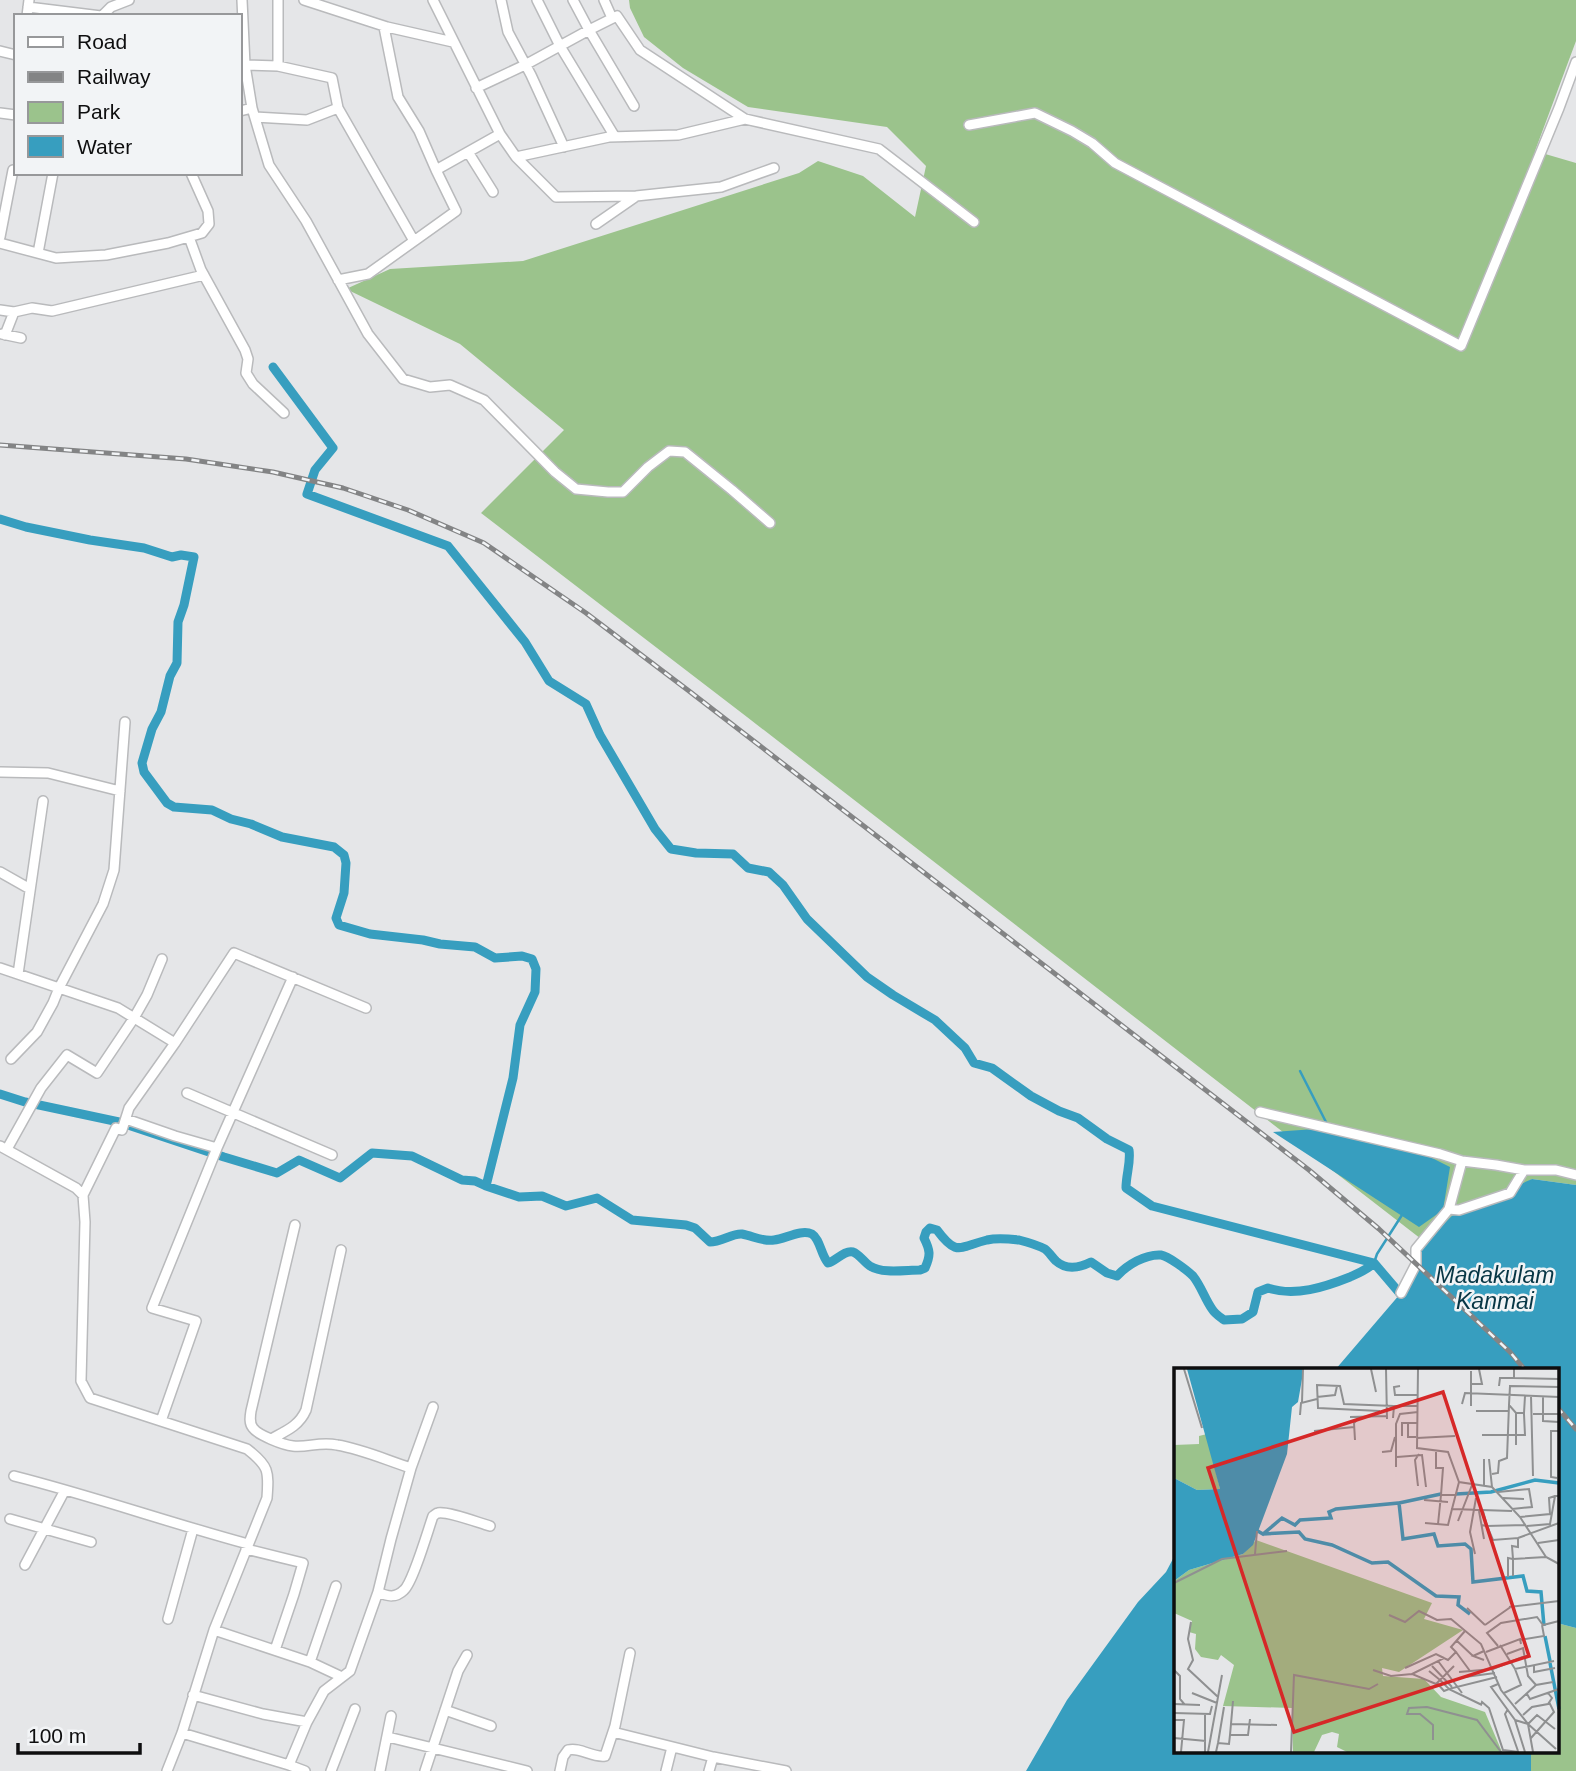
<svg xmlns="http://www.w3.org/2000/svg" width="1576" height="1771" font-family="Helvetica,sans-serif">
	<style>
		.green { fill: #9bc38c }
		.water { fill: #379ebf }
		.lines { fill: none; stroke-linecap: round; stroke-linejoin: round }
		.stream { stroke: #379ebf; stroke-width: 2.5 }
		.canal { stroke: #379ebf; stroke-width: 9 }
		.minor-casing { stroke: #b9babc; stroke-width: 12 }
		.minor { stroke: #fff; stroke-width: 9 }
		.rail-casing { stroke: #838485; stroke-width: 5 }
		.rail { stroke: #f2f4f6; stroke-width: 2.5; stroke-dasharray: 8; stroke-linecap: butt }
		.labels { text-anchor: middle; stroke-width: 5; stroke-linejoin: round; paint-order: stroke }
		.water-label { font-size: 23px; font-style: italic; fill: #073645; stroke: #f2f4f6 }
		.inset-river { fill: none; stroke: #379ebf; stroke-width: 3.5 }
		.inset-road { fill: none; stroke: #8f9091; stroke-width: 2 }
		.view { fill: #d62828; fill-opacity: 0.15; stroke: #d62828; stroke-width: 3.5 }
		.inset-edge { fill: none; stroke: #0e0e0f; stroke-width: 3.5 }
	</style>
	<rect width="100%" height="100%" fill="#e5e6e8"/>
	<path class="green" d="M629 0H1576V41L1535 151 1576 163V1185L1532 1179 1425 1242 747 717 481 513 564 430 460 344 346 289 390 269 523 261 799 173 818 161 863 176 915 217 926 166 887 127 748 107 683 68 644 37 630 8Z
		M1557 1623 1576 1628V1771H1531V1752H1557Z"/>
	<path class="water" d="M1329 1128 1424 1154 1450 1167 1443 1210 1419 1227 1273 1132Z
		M1532 1179 1576 1185V1628L1557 1623V1370H1335L1406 1287 1425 1242 1454 1214Z
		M1175 1555V1752H1531V1771H1026L1067 1700 1138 1602 1166 1572Z"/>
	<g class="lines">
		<path class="stream" d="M1300 1071 1327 1124
			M1374 1263 1377 1254 1402 1215"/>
		<path class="canal" d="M273 367 333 448 315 470 307 494 448 546 525 642 549 681 586 704 600 735 655 829 671 849 696 853 733 854 748 868 769 872 783 885 807 919 867 977 893 995 935 1020 965 1048 974 1063 992 1068 1031 1096 1059 1111 1078 1118 1107 1139 1129 1150C1131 1163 1126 1174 1126 1188L1152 1206 1374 1263
			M0 519 26 527 90 540 144 548 172 557 181 555 194 557 184 605 178 622 177 663 170 676 161 712 152 729 142 763 144 772 167 803 174 807 212 810 231 819 251 824 282 837 334 847 344 855 346 863 344 893 336 918 339 925 370 934 423 940 440 944 475 947 495 958 522 956 532 959 536 969 535 992 520 1025 513 1078 486 1186 519 1197 542 1196 566 1206 597 1198 632 1220 686 1225 695 1228 710 1242C721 1242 733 1233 742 1234 753 1236 763 1242 774 1240 785 1239 801 1229 812 1234 820 1239 821 1255 828 1263 836 1261 844 1250 853 1252 859 1254 864 1262 870 1266 883 1274 905 1270 920 1270L925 1268C931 1255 930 1250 924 1238L926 1232 930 1228 937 1230C957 1257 959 1247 987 1240 996 1238 1010 1239 1019 1240 1027 1242 1037 1245 1045 1249 1049 1252 1052 1257 1056 1261 1066 1270 1079 1268 1091 1262L1107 1273 1117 1276C1127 1265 1145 1254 1161 1255 1168 1256 1187 1270 1193 1276 1201 1286 1205 1299 1212 1309 1215 1314 1220 1317 1224 1320L1242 1319 1253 1312 1258 1292 1268 1288C1295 1297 1325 1287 1350 1277 1359 1273 1367 1270 1374 1263L1403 1297
			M0 1094 25 1102 119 1122 224 1157 277 1173 299 1160 340 1178 372 1153 412 1156 462 1180 475 1181 486 1186"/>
		<g class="minor-casing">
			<path id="minor" d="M242 0 245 65 252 108 269 165 306 221 368 334 403 379 430 387 450 385 484 400 555 472 576 489 608 492H623L648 467 669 451 685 452 732 490 770 523
				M304 0 387 27 453 42
				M433 0 500 134
				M501 0 508 32 531 75 564 147
				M537 0 560 46 615 137
				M604 0 612 18
				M28 7 101 16
				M27 16 29 0
				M102 16 111 7 129 0
				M384 27 398 97 419 131 436 170
				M0 51 16 55
				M245 65 278 66V0
				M476 88 525 65 589 30 634 106
				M338 108 414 241
				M240 111 252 108
				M0 113 16 115
				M255 117 307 120 338 108 332 78 278 66
				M745 119 879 149 974 222
				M969 125 1035 113 1072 131 1092 143 1115 163 1461 346 1559 108 1576 62
				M468 152 493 192
				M516 157 556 197 636 196 721 187 774 168
				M596 224 635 197
				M0 237 13 170
				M189 237 201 270 245 350 248 359 246 373 253 384 284 413
				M0 243 56 258 106 255 168 243 202 233 209 224 208 211 191 173
				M38 253 53 173
				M338 280 368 274 456 211 436 170 500 134 516 157 609 137 678 135 745 119 640 50 617 16 589 30 573 0
				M0 310 14 312
				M2 334 21 338
				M5 335 14 312 32 308 52 311 204 275
				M0 772 48 773 120 791
				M0 872 30 889
				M0 968 118 1008 175 1043 129 1108 122 1130 116 1128 83 1195
				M18 974 43 801
				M175 1043 234 953 366 1008
				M11 1059 37 1032 53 1003 59 988 103 904 114 870 125 722
				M187 1093 332 1155
				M1260 1112 1440 1154 1462 1161 1496 1165 1524 1170H1556L1576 1175
				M126 1119 175 1136 217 1148 293 977
				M0 1146 76 1188 83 1195 85 1222 81 1381 90 1398 247 1449C269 1466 269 1471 267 1498L214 1630 182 1733 167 1771
				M7 1149 41 1088 67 1055 97 1073 134 1018 147 995 162 959
				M1449 1209 1459 1210 1510 1193 1524 1170
				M295 1225 251 1411C250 1417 249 1423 253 1428 258 1435 283 1445 293 1446 307 1448 320 1441 337 1445 362 1449 386 1460 411 1468
				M1401 1293 1416 1264V1249L1449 1209 1462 1161
				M161 1421 196 1321 152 1308 217 1148
				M271 1439C286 1431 299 1426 306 1410L341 1250
				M14 1476C93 1496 170 1523 248 1544
				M10 1519 91 1542
				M246 1549 303 1563 294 1594 275 1650
				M25 1565 65 1490
				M378 1592C388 1597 396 1598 404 1590 413 1582 428 1530 433 1516 435 1515 436 1513 438 1513 448 1511 479 1523 490 1526
				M168 1619 193 1529
				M214 1630 310 1662 336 1586
				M310 1662 342 1677
				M193 1695 263 1714 307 1722 324 1691 350 1671 378 1592 391 1539 411 1468 433 1407
				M445 1710 491 1726
				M613 1732 713 1757 786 1771
				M182 1733 289 1765 305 1771
				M388 1737 527 1771
				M289 1765 307 1722
				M331 1771 355 1709
				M380 1771 391 1716
				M425 1771 458 1671 467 1655
				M560 1771 563 1757 568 1750C581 1747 592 1758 605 1756L615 1726 630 1653
				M666 1771 672 1747
				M709 1771 713 1757"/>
		</g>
		<use href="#minor" class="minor"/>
		<g class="rail-casing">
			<path id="rail" d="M0 445 186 459 273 472 343 488 408 510 484 543 586 613 689 691 1309 1170 1379 1229 1510 1352 1525 1370
				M1557 1407 1576 1429"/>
		</g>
		<use href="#rail" class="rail"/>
	</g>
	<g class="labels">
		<g class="water-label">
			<text x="1495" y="1283">Madakulam<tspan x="1495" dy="26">Kanmai</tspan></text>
		</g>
	</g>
	<g transform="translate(1174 1368)">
		<rect width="385" height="385" fill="#e5e6e8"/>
		<path d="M33 66 46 121 23 122 0 110V77L25 76V68ZM82 172 258 235 250 251 289 262 225 304 208 300 209 308 250 311 267 329 311 344 328 384H173L163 379 165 366 158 364 148 367 140 384H119L118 340 49 338 60 297 47 287 44 292 27 289 21 281 22 266 15 264 18 253 0 245V213L15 202 69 186Z" fill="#9bc38c"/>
		<path d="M13 1H128V11L124 34 118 39 113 86 79 177 69 186 15 202 0 213V110L23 122 46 121Z" fill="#379ebf"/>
		<path class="inset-river" d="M282 126 317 124 361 112 385 115M225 135 267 126M82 162 89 166 108 150 121 157 126 152 157 150 155 144 162 141 225 135 229 171 260 166 264 178 291 176 297 181 299 214 349 208 353 223 367 224 370 258M89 166 125 164 131 171 158 177 198 195 214 194 262 228 285 229 284 237 296 246M371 268 376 293M376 295 385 341"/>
		<path class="inset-road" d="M10 1 28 60M197 1 202 24M212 1 213 51M244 1 243 80 274 84 285 114 318 119 346 149 372 189 385 196M340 1V10L385 11M297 3V38M297 16H308L305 1M226 18 220 19 221 27H244M325 18 326 10H340M351 28 350 45H342L335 37 336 18 385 19M357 28 359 108M143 29 161 27 163 18M369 29V53L385 54M128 34 129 1M288 36 291 25 385 29M206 43 144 40 143 17 166 18 170 36 220 38M302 43H334M359 46H385M126 47 127 35 143 31M176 49 212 48M219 50 220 38H244M234 55V69H242M140 63 180 59M308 67H351L350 46M228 68V55H244M243 70 281 68M181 72 180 55 186 49M342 77V45M208 84 217 83 221 69M262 84V100H269L267 127M223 89 248 87 252 119M310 91V118M315 91 318 119M222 99V56L226 46 244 44M318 106 324 105 325 93 333 90 335 37M383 110 377 109V63H385M285 114 278 141 338 143M244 118 241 92 245 86M324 124 355 121 358 139 338 141M329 130 350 131M250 132 274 134M305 143 310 171M309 143 313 158 351 157M346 149 376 146 375 130 381 128M284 153 298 117M251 155 274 157 278 141M264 156 267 127H282M307 157 313 158 319 172 344 170V179L338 178 339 191 372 189M353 158 376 156 381 128H385M344 170 385 155M364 175 385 172M81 186 83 163M301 186 296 164 302 130M334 209V190L339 191V208M0 215 48 191 113 183M335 239 385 233M293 240 311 257M215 247 231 254 245 243 263 252 277 251 307 276 327 322 354 356 359 384M17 254 14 271 19 292 14 301 44 329M311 257 338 238M291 263 277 279 282 284 274 292 270 290 238 306 262 316 266 312 275 321 323 309M282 272 299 288M346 272 370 268 368 257M326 277 341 301 380 293M324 278 313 265 327 255 363 249 369 257 385 253M282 284 296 303M312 284 346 271 347 276M333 286 349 280 354 308 362 317M310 292 299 288 310 283M264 293 288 325M360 297V304L381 300M258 298 278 319M231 300 262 286 270 290M0 302 6 308V331L11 337M199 302 217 308 238 306M255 303 266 312 280 298M285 304 319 301 351 288M291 309 321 305M263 315 270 323 275 321 308 337M324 316 317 319 341 352 351 384M18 325 43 335M330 325 347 317 341 301M353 326 356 331 385 321M0 336 26 337M341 336 362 317 379 314M307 337 308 334 315 340 329 382 345 384M334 341 331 346 344 383M0 345 36 346 38 338M349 347 358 339 374 336 378 330 374 325M0 352H10L7 384M341 352 354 356 363 347 381 361M57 356 103 357M354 356 382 381M56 367 59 333M0 370 32 373M357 370 380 344 375 334M259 372V357L246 346H233L235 340 253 339 303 352 327 384M44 375 50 339M31 384V345M34 384 48 307M42 384 44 375 55 376 56 367H74L76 351M117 384 120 307 195 321 204 316"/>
		<path class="view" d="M269 24 355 288 120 364 34 100Z"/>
		<rect width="385" height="385" class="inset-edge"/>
	</g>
	<rect x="14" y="14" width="228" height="161" fill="#f2f4f6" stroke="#97989a" stroke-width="2"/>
	<rect x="28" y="37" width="35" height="10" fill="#ffffff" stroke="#97989a" stroke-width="2"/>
	<text x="77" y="49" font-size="21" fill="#0e0e0f">Road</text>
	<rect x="28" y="72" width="35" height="10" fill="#838485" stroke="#97989a" stroke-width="2"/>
	<text x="77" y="84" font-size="21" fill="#0e0e0f">Railway</text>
	<rect x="28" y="102" width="35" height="21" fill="#9bc38c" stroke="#97989a" stroke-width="2"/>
	<text x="77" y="119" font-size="21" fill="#0e0e0f">Park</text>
	<rect x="28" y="136" width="35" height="21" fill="#379ebf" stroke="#97989a" stroke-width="2"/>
	<text x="77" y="154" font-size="21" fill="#0e0e0f">Water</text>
	<path d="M18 1743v10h122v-10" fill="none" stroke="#0e0e0f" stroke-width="3.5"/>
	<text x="28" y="1743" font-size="21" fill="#0e0e0f" stroke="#f2f4f6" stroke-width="5" paint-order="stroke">100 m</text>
</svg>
